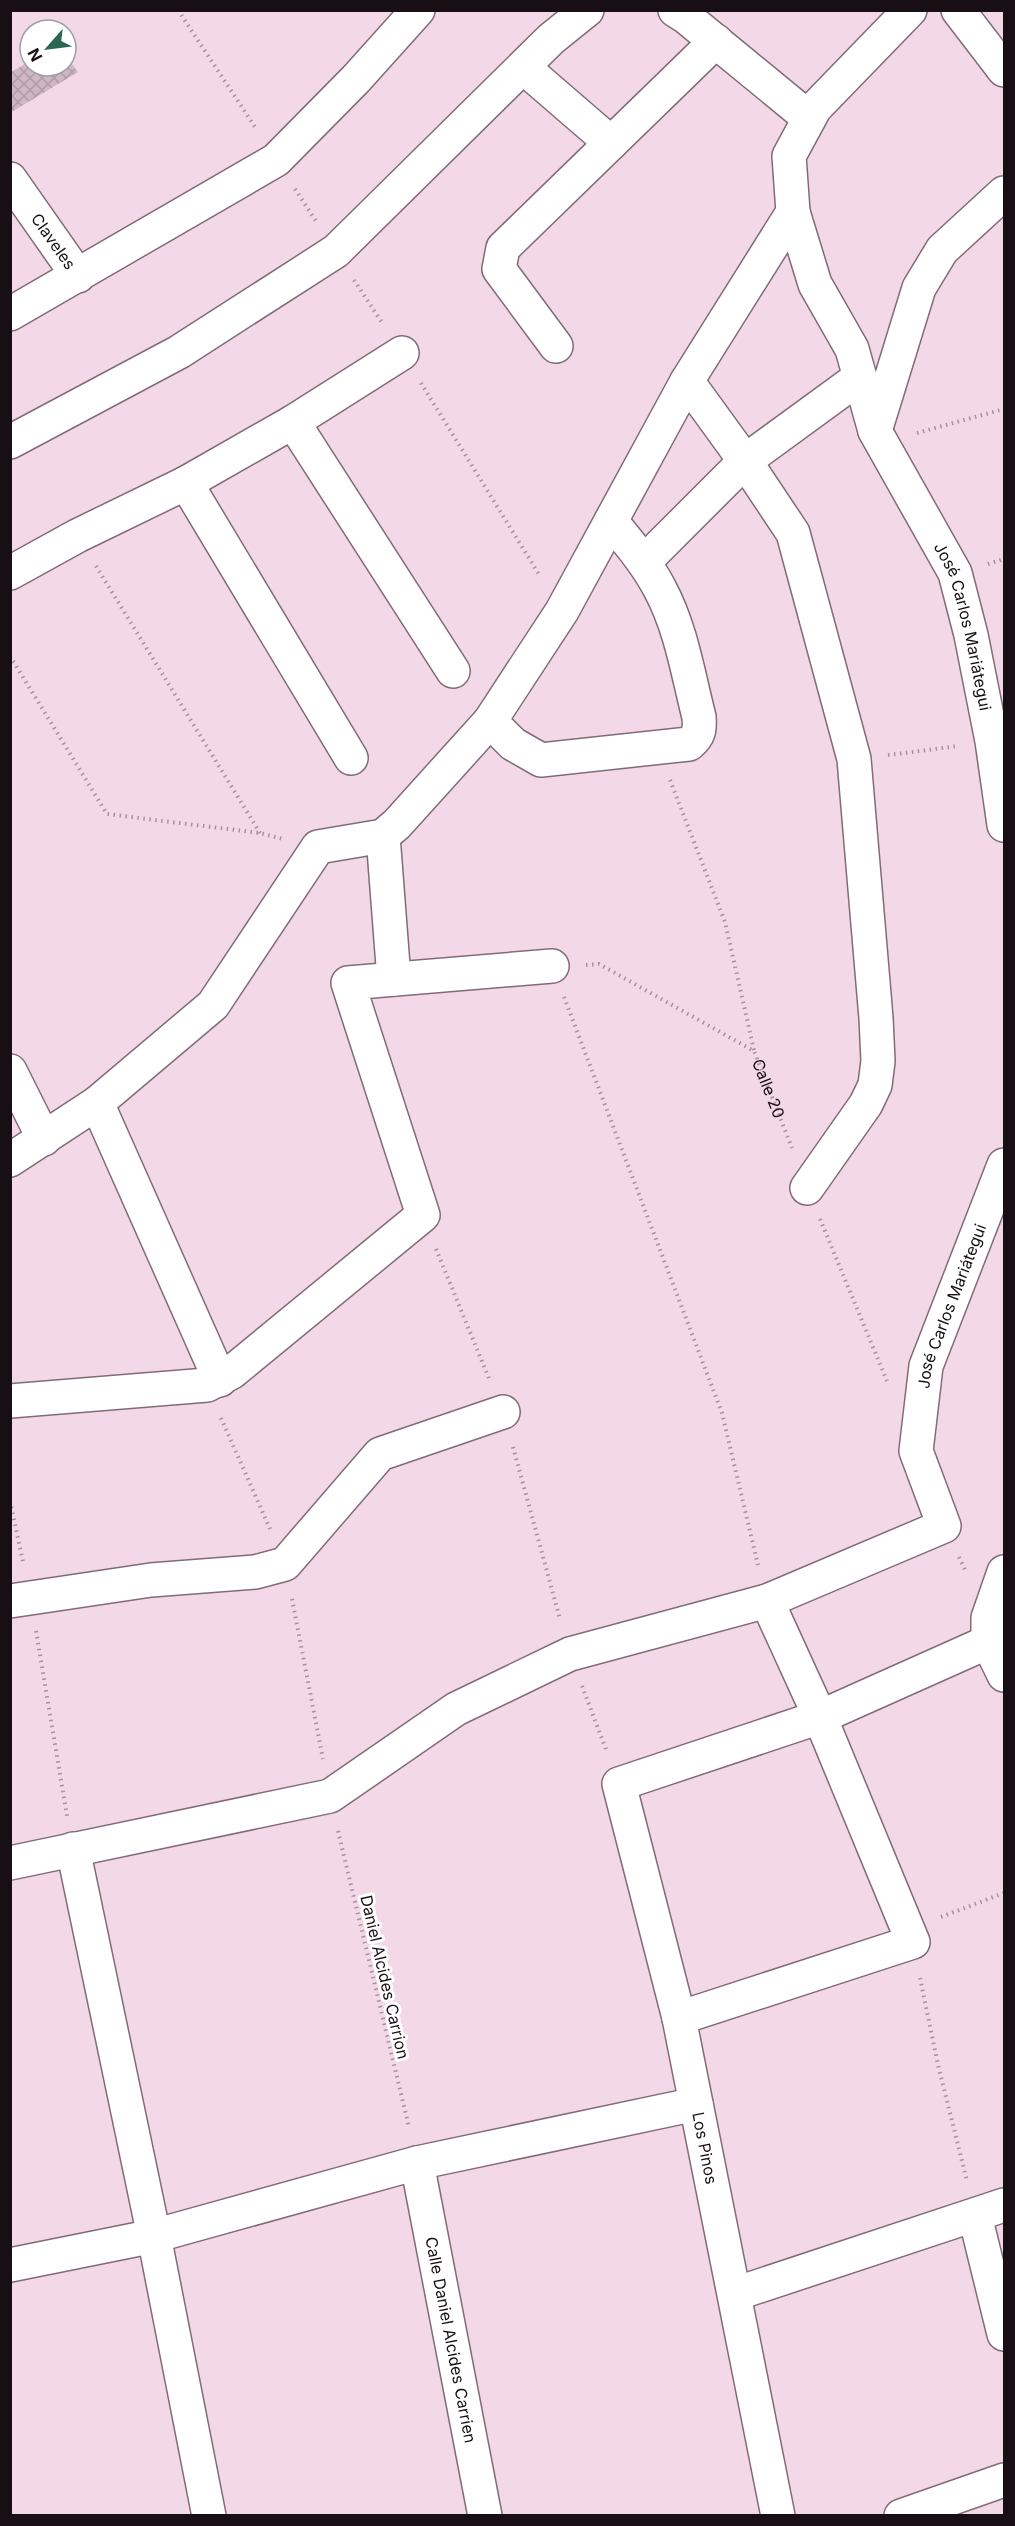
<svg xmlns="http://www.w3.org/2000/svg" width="1015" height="2526" font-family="Inter,sans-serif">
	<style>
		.building { fill: url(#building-cross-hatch) }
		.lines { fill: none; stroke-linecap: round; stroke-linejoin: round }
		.minor-casing { stroke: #826b78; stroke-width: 36 }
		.path { stroke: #a6929e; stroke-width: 4; stroke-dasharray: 1.5 4.5; stroke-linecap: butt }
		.minor { stroke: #fff; stroke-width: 33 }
		.labels { text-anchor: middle; stroke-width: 6; stroke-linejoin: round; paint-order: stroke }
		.street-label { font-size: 16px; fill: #180f14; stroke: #fff }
	</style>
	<defs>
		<pattern id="building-cross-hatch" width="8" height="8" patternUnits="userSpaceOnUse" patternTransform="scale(1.5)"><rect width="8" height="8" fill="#cfb6c4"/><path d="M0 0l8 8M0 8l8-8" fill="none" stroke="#b19ba8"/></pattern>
	</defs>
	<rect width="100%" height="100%" fill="#f3d9e8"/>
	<path class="building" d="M66 56 78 72 10 113V73L30 61V66H66Z"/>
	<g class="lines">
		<g class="minor-casing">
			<g id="minor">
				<path d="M675 10 686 17 809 118"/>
				<path id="s2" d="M910 10 815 108 789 156 793 212 815 284 852 349 875 431 955 573 971 635 992 741 1004 825"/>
				<path d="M958 10 1004 70"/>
				<path d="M523 67 611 143"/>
				<path id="s3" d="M10 179 78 276"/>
				<path d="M10 314 276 160 356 79 418 10"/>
				<path d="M556 346 499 269 503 248 716 41"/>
				<path d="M687 381 745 461 793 533 854 759 876 1018 878 1061 875 1085 866 1104 807 1188"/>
				<path d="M293 422 453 671"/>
				<path d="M875 431 919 288 942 250 1004 193"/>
				<path d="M10 442 179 352 336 251 551 39 587 10"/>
				<path d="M186 483 351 758"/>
				<path d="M644 562 745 461 860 377"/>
				<path d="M10 573 77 536 186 483 293 422 402 353"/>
				<path d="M490 721 513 744 541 760 689 744C699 736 700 730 699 717 688 674 681 628 660 589 647 564 629 543 611 521"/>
				<path d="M383 836 394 979"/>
				<path d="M10 1071 44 1139"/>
				<path d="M97 1103 220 1380"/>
				<path d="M10 1160 97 1103 213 1005 318 847 383 836 397 824 490 721 562 611 687 381 793 212"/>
				<path d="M10 1401 207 1385 232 1372 423 1215 348 983 552 966"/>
				<path d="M1004 1572 988 1618V1642L1004 1675"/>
				<path d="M10 1601 151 1580 255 1572 285 1564 380 1454 503 1412"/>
				<path d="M73 1849 154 2236 209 2516"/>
				<path id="s4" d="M10 1863 330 1796 456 1709 570 1654 767 1601 944 1526 916 1451 926 1366 1004 1165"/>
				<path d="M679 2018 913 1942 820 1717 767 1601"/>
				<path id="s5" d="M417 2163 485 2516"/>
				<path d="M975 2216 1004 2334"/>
				<path d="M10 2265 154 2236 417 2163 696 2104"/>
				<path d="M735 2294 1004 2205"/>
				<path d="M778 2516 679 2018 619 1784 820 1717 988 1642"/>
				<path d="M901 2516 1004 2480"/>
			</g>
		</g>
		<g class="path">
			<path d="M178 10 257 130"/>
			<path d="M295 189 316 221"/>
			<path d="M354 280 383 324"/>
			<path d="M421 383 540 576"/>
			<path d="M917 433 1004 409"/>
			<path d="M988 564 1004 559"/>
			<path d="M96 566 260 833"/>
			<path d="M10 656 107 814 260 833 283 839"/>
			<path d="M888 755 958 746"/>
			<path d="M670 780 725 922 754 1050"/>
			<path id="s1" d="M586 965 599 964 754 1051 792 1148"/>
			<path d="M564 997 722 1413 758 1565"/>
			<path d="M820 1219 887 1381"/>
			<path d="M436 1249 490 1381"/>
			<path d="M221 1418 270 1529"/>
			<path d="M513 1447 560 1619"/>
			<path d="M10 1501 23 1562"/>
			<path d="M959 1557 966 1572"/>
			<path d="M292 1599 323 1759"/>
			<path d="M36 1631 67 1816"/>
			<path d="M582 1686 607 1752"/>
			<path d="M338 1831 409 2127"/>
			<path d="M941 1917 1004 1893"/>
			<path d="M920 1978 938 2065 967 2181"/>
		</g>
		<use href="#minor" class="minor"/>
	</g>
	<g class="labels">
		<g class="street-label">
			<text dy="6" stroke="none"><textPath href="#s3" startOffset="76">Claveles</textPath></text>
			<text dy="6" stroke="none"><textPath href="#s2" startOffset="699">José Carlos Mariátegui</textPath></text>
			<text dy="6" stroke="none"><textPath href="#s1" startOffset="231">Calle 20</textPath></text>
			<text dy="6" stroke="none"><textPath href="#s4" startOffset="1233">José Carlos Mariátegui</textPath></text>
			<text transform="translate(385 1977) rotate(77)" y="6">Daniel Alcides Carrion</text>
			<text transform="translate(705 2148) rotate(79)" y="6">Los Pinos</text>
			<text dy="6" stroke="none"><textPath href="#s5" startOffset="180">Calle Daniel Alcides Carrien</textPath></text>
		</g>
	</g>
	<rect width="1015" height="2526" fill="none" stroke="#180f14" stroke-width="24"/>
	<g transform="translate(48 48) rotate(242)"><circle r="28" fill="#ffffff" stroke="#a39fa1" stroke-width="1.5"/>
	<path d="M0-4.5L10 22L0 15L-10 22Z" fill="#2a6752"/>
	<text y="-9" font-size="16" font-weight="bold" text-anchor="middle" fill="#180f14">N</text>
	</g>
</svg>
